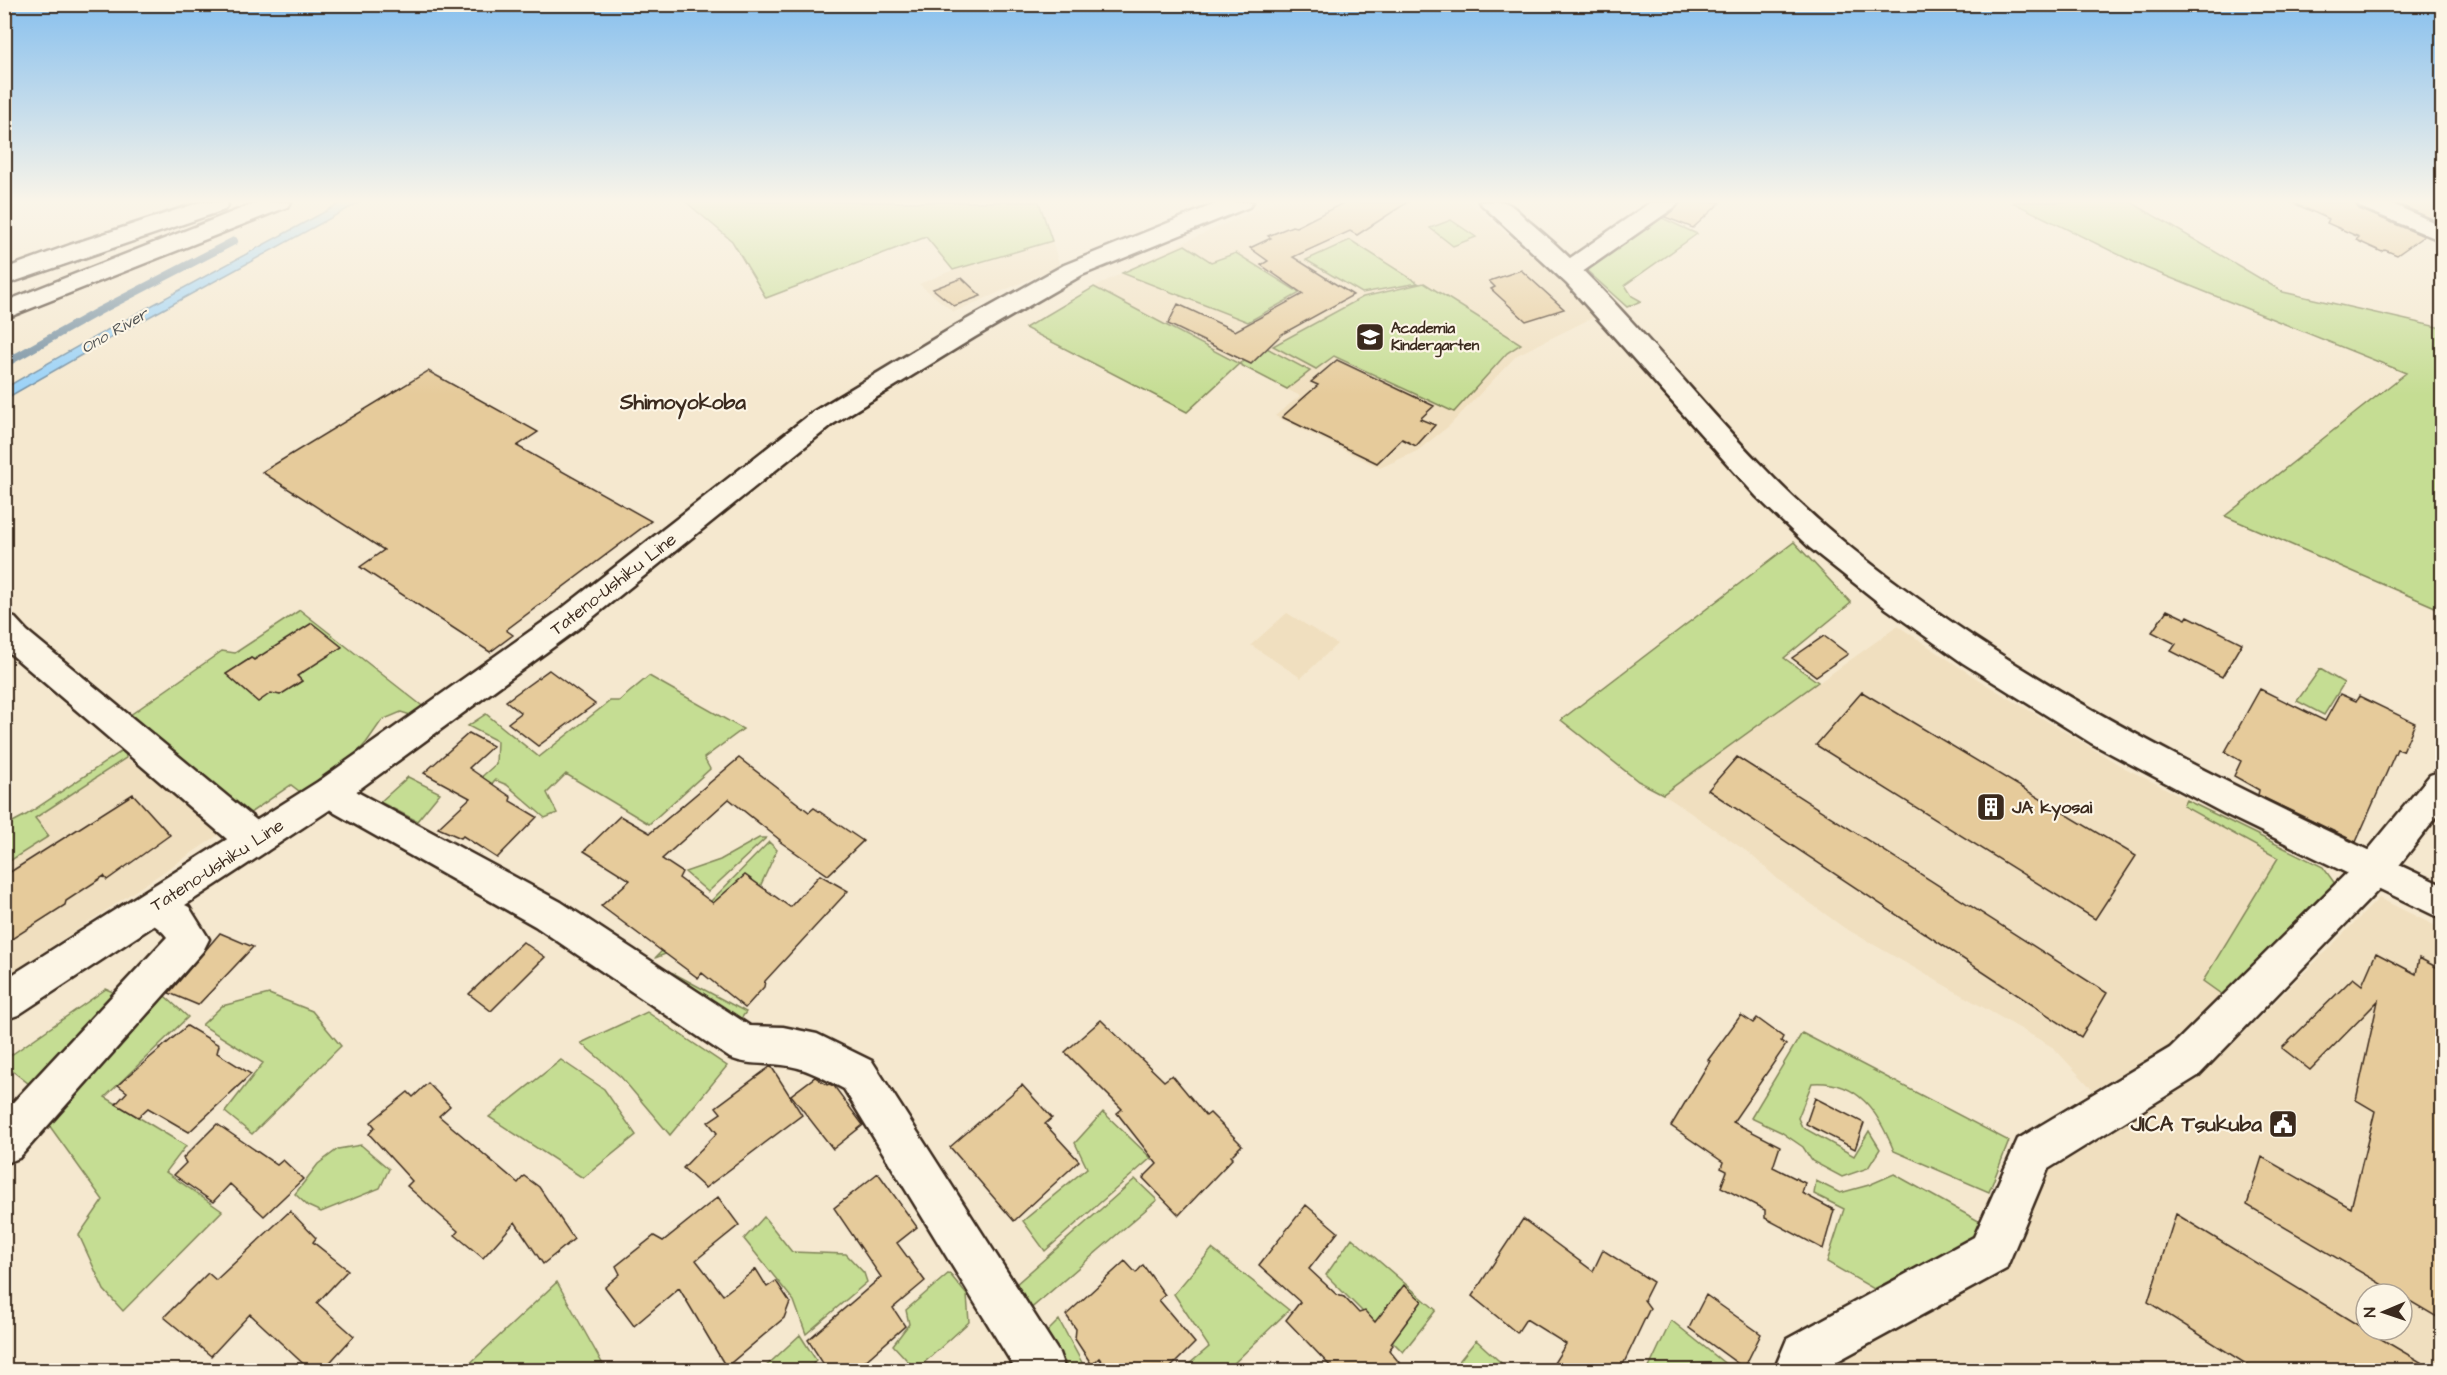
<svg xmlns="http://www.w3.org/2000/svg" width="2447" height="1375" font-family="'Architects Daughter',sans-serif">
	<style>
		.built { fill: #f0dfbf; fill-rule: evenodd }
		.green { fill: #c5dd93; stroke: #808458; stroke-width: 1.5; fill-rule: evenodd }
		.water { fill: #98d1f8; stroke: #738ea1; stroke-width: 1.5 }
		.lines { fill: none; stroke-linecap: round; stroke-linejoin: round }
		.stream { stroke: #738ea1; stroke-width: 8 }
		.building { fill: #e6cb9b; stroke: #3b2a1e; stroke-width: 1.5 }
		.street-casing { stroke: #3b2a1e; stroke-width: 5 }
		.secondary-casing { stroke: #3b2a1e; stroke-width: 5 }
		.highway-casing { stroke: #3b2a1e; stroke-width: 5 }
		.street { fill: #fcf5e5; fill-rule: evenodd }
		.secondary { fill: #fcf5e5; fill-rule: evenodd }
		.highway { fill: #fcf5e5; fill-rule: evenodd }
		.labels { text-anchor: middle; stroke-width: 4.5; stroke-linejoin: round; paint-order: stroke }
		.far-poi-label { font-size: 15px; font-weight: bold; fill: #3b2a1e; stroke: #fcf5e5; text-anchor: start }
		.far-water-label { font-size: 16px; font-style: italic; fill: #525454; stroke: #fcf5e5 }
		.street-label { font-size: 18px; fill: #3b2a1e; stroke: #fcf5e5 }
		.poi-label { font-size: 18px; font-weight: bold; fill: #3b2a1e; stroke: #fcf5e5; text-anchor: start }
		.quarter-label { font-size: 21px; font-weight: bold; fill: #3b2a1e; stroke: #fcf5e5 }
		.near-poi-label { font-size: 21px; font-weight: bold; fill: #3b2a1e; stroke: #fcf5e5; text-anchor: end }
	</style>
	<rect width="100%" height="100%" fill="#f5e8cf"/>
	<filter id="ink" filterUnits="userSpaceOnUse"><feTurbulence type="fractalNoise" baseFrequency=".0167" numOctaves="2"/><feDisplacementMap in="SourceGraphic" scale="12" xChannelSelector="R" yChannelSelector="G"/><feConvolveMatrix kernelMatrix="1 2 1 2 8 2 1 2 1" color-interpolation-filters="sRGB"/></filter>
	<g filter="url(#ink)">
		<path class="built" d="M1274 202H1468L1555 274 1596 316 1517 355 1449 426 1417 451 1380 468 1275 416 1300 396 1094 287 1187 241Z
			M1052 241 1060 266 954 312 919 284 953 270Z
			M1287 613 1337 644 1301 678 1251 645Z
			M1898 626 1979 680 2123 767 2323 867 2338 888 2175 1044 2093 1090 2054 1048 1843 927 1780 881 1749 853 1663 794Z
			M126 758 226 830 5 978V864L49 836 35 818Z
			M2379 898 2442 929V1370H1820L2009 1268 2047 1171 2201 1076ZM2366 1294H2402V1330H2366Z"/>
		<path class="green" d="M686 202H1039L1052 241 953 270 926 237 766 298 732 241Z
			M2012 202H2131L2283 292 2442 328V610L2225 516 2406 373 2146 268Z
			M1660 217 1697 234 1625 285 1632 296 1641 301 1627 307 1584 268Z
			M1451 220 1476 237 1453 246 1430 228Z
			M1350 240 1418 283 1362 293 1306 260Z
			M1185 245 1211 262 1236 253 1300 293 1248 322 1122 273Z
			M1424 283 1521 344 1507 353 1454 412 1334 356 1316 369 1273 346 1363 297Z
			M1094 287 1239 364 1265 347 1310 371 1287 389 1239 364 1187 412 1025 328Z
			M1794 542 1851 603 1784 658 1818 682 1663 794 1638 781 1561 720Z
			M300 610 430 712 423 719 401 712 382 720 366 743 333 779 307 797 291 785 247 815 123 720 222 651 235 653ZM251 658 297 676 302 681 280 695 226 674Z
			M2320 669 2344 683 2324 715 2297 701Z
			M649 676 743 729 704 758 710 769 649 824 566 774 547 793 557 813 545 818 507 785 495 780 488 788 470 787 496 764 497 741 468 726 486 714 539 757 610 701H619Z
			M125 749 126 758 35 818 49 836 5 864V826L26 815Z
			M408 777 440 793 417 821 380 802Z
			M2186 800 2323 867 2338 888 2224 996 2203 981 2278 858 2183 806Z
			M759 838H766L708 892 685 872 720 860Z
			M769 842 777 850 758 891 673 951 655 958Z
			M673 973 746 1012 740 1020 677 986Z
			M156 988 188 1017 105 1097 186 1146 166 1172 222 1211 123 1311 104 1290 79 1235 103 1200 41 1114Z
			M106 989 125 997 33 1087 5 1065 4 1060Z
			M269 994 312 1011 341 1046 252 1134 225 1112 263 1063 202 1025 222 1006Z
			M647 1012 727 1066 670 1135 621 1077 581 1043Z
			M1802 1033 2009 1141 1989 1192 1894 1151C1878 1112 1859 1080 1812 1083L1798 1118 1802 1127 1854 1156 1869 1131 1880 1149 1868 1168 1842 1177 1812 1161 1803 1147 1781 1132 1751 1118Z
			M561 1060 604 1089 636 1135 583 1178 489 1117Z
			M1103 1112 1151 1158 1045 1251 1023 1221 1087 1168 1075 1143Z
			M361 1145 389 1169 380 1188 321 1212 308 1206 295 1194 318 1164 338 1149Z
			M1894 1174 1984 1224 1971 1239 1874 1289 1827 1262 1844 1209 1814 1194 1816 1181 1840 1193 1869 1185Z
			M1135 1179 1157 1200 1028 1311 1014 1286Z
			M764 1217 792 1252 846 1254 864 1273 867 1282 806 1334 794 1301 744 1239Z
			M1352 1238 1436 1310 1403 1352 1326 1275Z
			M1212 1249 1289 1310 1227 1370H1182L1209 1347 1174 1294Z
			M949 1273 967 1295 969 1322 916 1370 893 1345 909 1324 906 1310Z
			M557 1282 606 1370H463Z
			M1059 1320 1086 1370H1070L1046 1333Z
			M1671 1321H1672L1733 1370H1648Z
			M800 1335 816 1360 808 1370H762Z
			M1476 1340 1509 1370H1452Z"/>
		<path class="water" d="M343 202H360L125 330 5 399V388C116 323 230 263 343 202Z"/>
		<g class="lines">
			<path class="stream" d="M4 364 99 311 234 241"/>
		</g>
		<path class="building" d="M1345 202H1408L1357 235 1350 231 1293 257 1353 295 1282 334 1251 364 1168 324 1178 304 1235 331 1303 294 1261 265 1268 261 1250 248 1271 238 1268 236 1292 226 1296 227Z
			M1681 202H1721L1693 228 1665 217Z
			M2291 202H2354L2359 209 2424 236 2397 255 2385 250 2382 252 2356 240 2359 237 2327 223 2329 219Z
			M2394 202H2442V222L2441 223Z
			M1521 270 1564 309 1526 321 1491 289 1495 287 1489 281Z
			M962 278 981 296 954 306 933 289Z
			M1337 360 1434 406 1420 419 1435 425 1416 446 1402 439 1377 463 1282 417 1318 385 1311 382Z
			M428 371 538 432 517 446 651 521 506 630 513 635 490 652 360 567 384 550 262 472Z
			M2167 610 2186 619 2188 616 2242 643 2222 677 2171 651 2176 644 2152 632Z
			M312 623 342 647 297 676 302 681 280 695 271 693 258 702 226 674 251 658 254 660Z
			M1824 636 1848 654 1816 676 1792 658Z
			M549 670 595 704 538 746 508 723 521 713 506 701Z
			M2260 689 2325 721 2340 694 2356 701 2359 696 2415 723 2403 751 2397 749 2356 842 2258 795 2259 790 2234 776 2241 761 2225 752Z
			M1862 692 2136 856 2095 919 1816 745Z
			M469 733 493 746 469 768 511 797 510 801 537 817 497 858 463 836 461 838 438 828 470 798 424 773Z
			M1737 757 2107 993 2081 1037 1708 790Z
			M739 758 809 812 814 808 863 841 828 875 779 841 780 840 729 799 662 859 682 872 679 878 713 903 745 875 790 907 820 875 848 891 765 981 764 987 745 1008 702 973 698 978 601 906 630 880 584 851 620 816 650 833Z
			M133 794 170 835 107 880 104 876 66 901 65 905 4 944V876Z
			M220 933 253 947 198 1005 169 993Z
			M523 942 545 957 491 1011 469 994Z
			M2376 953 2416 974 2419 958 2442 970V1320L2247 1205 2262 1157 2351 1208 2375 1111 2356 1100 2378 1001 2310 1070 2282 1048 2353 978 2362 985Z
			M1741 1015 1753 1023 1757 1018 1783 1037 1781 1041 1786 1045 1733 1122 1780 1146 1773 1167 1805 1183 1802 1193 1834 1210 1823 1249 1765 1218V1210L1721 1187 1727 1171 1721 1168 1723 1162 1671 1126 1710 1061 1708 1060Z
			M1101 1020 1164 1081 1172 1075 1206 1116 1210 1113 1242 1145 1231 1156 1233 1158 1179 1215 1143 1178 1157 1164 1117 1113 1122 1109 1065 1052Z
			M187 1026 219 1045 217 1053 251 1074 189 1132 148 1108 138 1117 116 1104 127 1092 118 1085Z
			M771 1066 802 1115 705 1188 683 1168 717 1133 708 1122 721 1113 716 1107Z
			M815 1077 827 1085 829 1084 834 1086 863 1125 833 1149 791 1095Z
			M428 1083 450 1106 439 1116 518 1183 524 1176 539 1187 574 1239 543 1264 515 1222 483 1258 455 1235 458 1231 407 1186 412 1181 369 1134 375 1127 371 1122 408 1092 413 1097Z
			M1022 1085 1052 1118 1045 1124 1079 1161 1014 1221 950 1147Z
			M1815 1098 1864 1123 1855 1149 1806 1124Z
			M217 1124 277 1165 283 1160 303 1179 264 1216 230 1184 213 1202 174 1175 186 1163 183 1158Z
			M878 1173 917 1227 897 1243 925 1281 893 1308 905 1326 854 1371H828L808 1340 881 1277 834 1208Z
			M718 1197 739 1225 696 1260 723 1295 756 1269 767 1287 776 1281 790 1302 784 1318 726 1367 679 1288 634 1326 605 1287 620 1274 616 1266 654 1236 663 1241Z
			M1306 1205 1338 1232 1309 1269 1337 1295 1344 1297 1359 1313 1365 1311 1375 1322 1404 1285 1422 1301 1391 1343 1393 1345 1389 1350 1406 1371H1335L1286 1320 1300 1302 1259 1265Z
			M290 1211 316 1238 313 1242 348 1270 317 1303 354 1336 322 1371H311L250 1314 211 1356 164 1317 208 1273 216 1280Z
			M2176 1214 2366 1330 2436 1371H2257L2148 1302Z
			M1523 1219 1593 1271 1603 1250 1653 1282 1644 1300 1650 1308 1620 1371H1549L1566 1344 1526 1319 1517 1333 1472 1296Z
			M1125 1261 1136 1273 1143 1265 1165 1295 1159 1300 1195 1343 1167 1371H1109L1099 1358 1092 1365 1075 1339 1076 1329 1066 1315Z
			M1706 1295 1761 1334 1744 1368 1689 1328Z"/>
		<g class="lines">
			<g class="street-casing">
				<path id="street" d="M1651 202H1679L1675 207 1578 275 1569 277 1560 275 1557 270 1560 265Z
					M2356 202H2388L2442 226V241L2360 207Z
					M4 614 15 618 27 631 267 829 272 840 267 851 254 855 241 851 5 649Z
					M2442 771V810L2387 881 2198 1076 2048 1169 2006 1269 1821 1370H1774L1787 1339 1974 1237 2018 1139 2170 1048 2361 859 2430 775Z
					M331 777 343 781 359 793 561 902 750 1026 783 1027 817 1034 872 1061 1059 1353 1065 1370H1016L844 1089C823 1078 805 1067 782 1065 763 1063 747 1065 730 1058L535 926 335 813 319 801 313 791 319 781Z
					M154 890 189 907 209 939 203 951 19 1158 4 1164V1112L167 937C157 923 143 923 135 906L141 894Z"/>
			</g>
			<g class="secondary-casing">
				<path id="secondary" d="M1220 202H1253L1249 207 1082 275 975 337 833 424 582 626 343 801 18 1015 4 1020V980L319 781 560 610 813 412 957 325 1064 265Z
					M1479 202C1487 202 1497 200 1504 202 1513 204 1524 218 1532 224 1618 296 1686 388 1764 468 1820 527 1883 575 1950 621 2104 727 2274 806 2442 885V919L2225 814 2091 743 1963 663 1887 609 1810 548 1757 497 1567 284Z"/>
			</g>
			<g class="highway-casing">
				<path id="highway" d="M201 202H226L228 205 224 210 4 285V269L70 245Z
					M258 202H291L287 207 4 319V302Z"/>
			</g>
			<use href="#street" class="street"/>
			<use href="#secondary" class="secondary"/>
			<use href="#highway" class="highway"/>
		</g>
	</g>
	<linearGradient id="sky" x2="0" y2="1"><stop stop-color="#88c0ee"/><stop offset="0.51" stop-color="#faf5e9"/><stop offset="1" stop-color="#faf5e9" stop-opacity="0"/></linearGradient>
	<rect width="2447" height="395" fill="url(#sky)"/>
	<defs>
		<g id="school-square" transform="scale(1.5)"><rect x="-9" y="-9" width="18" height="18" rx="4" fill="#3b2a1e" stroke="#fcf5e5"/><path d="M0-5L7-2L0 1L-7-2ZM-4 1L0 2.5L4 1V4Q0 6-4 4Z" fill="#fff"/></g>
		<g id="building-square" transform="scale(1.5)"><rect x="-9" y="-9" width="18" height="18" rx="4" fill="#3b2a1e" stroke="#fcf5e5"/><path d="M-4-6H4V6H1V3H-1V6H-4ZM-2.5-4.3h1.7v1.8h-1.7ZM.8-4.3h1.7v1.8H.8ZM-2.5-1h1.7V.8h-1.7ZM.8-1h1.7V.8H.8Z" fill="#fff"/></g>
		<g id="civic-square" transform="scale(1.5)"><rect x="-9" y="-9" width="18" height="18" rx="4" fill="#3b2a1e" stroke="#fcf5e5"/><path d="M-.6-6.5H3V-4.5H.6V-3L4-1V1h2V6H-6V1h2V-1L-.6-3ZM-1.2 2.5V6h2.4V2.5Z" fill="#fff"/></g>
	</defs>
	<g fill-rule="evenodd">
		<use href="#school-square" x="1370" y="337"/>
		<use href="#building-square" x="1991" y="807"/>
		<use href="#civic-square" x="2283" y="1124"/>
	</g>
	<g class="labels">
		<g class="far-poi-label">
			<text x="1391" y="333">Academia<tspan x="1391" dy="17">Kindergarten</tspan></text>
		</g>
		<g class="far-water-label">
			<text transform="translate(114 330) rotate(-30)" y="6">Ono River</text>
		</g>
		<g class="street-label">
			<text transform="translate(613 584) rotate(-38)" y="6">Tateno-Ushiku Line</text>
			<text transform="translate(217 865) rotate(-33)" y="6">Tateno-Ushiku Line</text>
		</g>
		<g class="poi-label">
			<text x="2012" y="813">JA kyosai</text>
		</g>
		<g class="quarter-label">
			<text x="683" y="409">Shimoyokoba</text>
		</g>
		<g class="near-poi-label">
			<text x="2262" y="1131">JICA Tsukuba</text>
		</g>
	</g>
	<rect width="2447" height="1375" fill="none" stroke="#fcf5e5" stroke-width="24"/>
	<rect x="12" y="12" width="2423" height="1351" fill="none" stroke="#3b2a1e" stroke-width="2" filter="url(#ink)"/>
	<g transform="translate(2384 1312) rotate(268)"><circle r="28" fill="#fcf5e5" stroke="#afa495" stroke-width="1.5"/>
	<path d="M0-4.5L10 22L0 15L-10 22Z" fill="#3b2a1e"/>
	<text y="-9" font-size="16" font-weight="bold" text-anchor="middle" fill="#3b2a1e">N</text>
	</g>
</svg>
